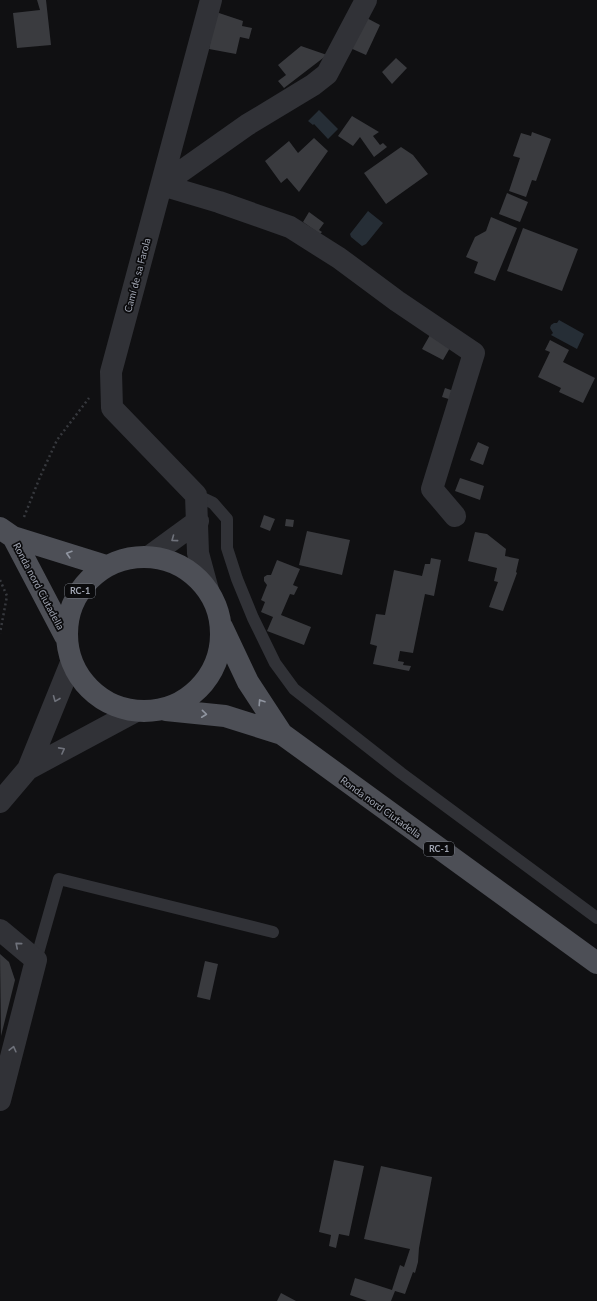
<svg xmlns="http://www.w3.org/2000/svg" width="597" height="1301" font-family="Lato,sans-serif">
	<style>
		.water { fill: #262e36 }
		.building { fill: #3a3b3f }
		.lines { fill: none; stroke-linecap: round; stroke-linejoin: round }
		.path { stroke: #37393e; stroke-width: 2.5; stroke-dasharray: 2 3; stroke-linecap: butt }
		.lane { stroke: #313237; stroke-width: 12 }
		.street { stroke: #313237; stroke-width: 22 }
		.primary { stroke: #4d4f56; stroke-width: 22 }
		.oneway { stroke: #6f727b }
		.oneway2 { stroke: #9095a0 }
		.labels { text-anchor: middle; stroke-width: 3.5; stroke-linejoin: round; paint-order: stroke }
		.shield { fill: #0b0b0d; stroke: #747881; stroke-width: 1 }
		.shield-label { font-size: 9px; font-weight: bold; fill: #a1a6b3 }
		.street-label { font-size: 10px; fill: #a1a6b3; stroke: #0b0b0d }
	</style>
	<rect width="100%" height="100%" fill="#101012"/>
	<path class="water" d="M319 110 338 129 328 139 314 124 313 125 308 121Z
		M368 211 383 223 366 244 362 246 351 237 350 234Z
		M559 320 584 334 577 349 551 335 553 333 550 328 551 325 554 323H557Z"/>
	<path class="building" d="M37 0H46L51 45 17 48 13 13 40 10Z
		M216 12 243 21 242 26 252 28 249 39 240 37 236 54 209 49Z
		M361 15 380 25 366 55 348 47Z
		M301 46 327 55 284 88 278 81 286 75 278 65Z
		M396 58 407 68 392 84 382 72Z
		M352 116 379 132 373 136 380 145 383 143 387 147 374 157 360 137 353 146 338 136Z
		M532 132 551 139 536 181 532 180 526 197 509 191 520 158 513 156 521 133 531 136Z
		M314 138 328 151 299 192 287 178 281 183 265 161 289 141 298 153Z
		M401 147 413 155 428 174 386 204 364 173Z
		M507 193 528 202 520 222 499 214Z
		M309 212 324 223 319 230 322 232 320 234 303 222Z
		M491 217 517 228 495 281 474 273 478 262 466 257 475 237 486 231Z
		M523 228 578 249 562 291 507 271Z
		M430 335 451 346 443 360 422 349Z
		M550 340 569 350 563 362 595 378 583 403 559 392 561 388 538 377 550 352 545 350Z
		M445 388 454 391 452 400 442 397Z
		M478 442 489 447 483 465 470 460Z
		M460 478 484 486 480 500 455 491Z
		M264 515 275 519 270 531 260 527Z
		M286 519 294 520 293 527 285 526Z
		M307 531 350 540 342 575 299 565Z
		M475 532 487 534 506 549 505 556 519 559 516 572 517 573 503 611 489 607 498 582 494 581 497 568 468 561Z
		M431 558 441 560 434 596 425 594 413 653 400 651 398 661 404 662 403 665 411 666 409 671 373 664 377 646 370 644 376 614 385 615 394 570 422 576 425 564H430Z
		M277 560 300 569 293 585 298 587 294 595 290 594 281 615 311 627 304 645 267 631 273 617 261 612 265 602 261 600 267 585 264 581V577L267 575H271Z
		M0 954 9 962 15 980 1 1036Z
		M205 961 218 964 210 1000 197 997Z
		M334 1160 364 1166 349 1236 339 1234 336 1248 329 1246 331 1235 319 1232Z
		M381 1166 432 1177 419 1248 418 1262 415 1273 413 1272 405 1294 395 1291 391 1301H367L350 1295 355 1278 392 1290 400 1265 404 1267 410 1249 364 1239Z
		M281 1293 296 1301H277Z"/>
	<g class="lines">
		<path class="path" d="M24 517 40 477 57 440 89 398
			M0 580 7 596 0 633"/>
		<path class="lane" d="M196 495 213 503 227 519V548L237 579 253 618 275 663 294 689 401 773 597 918
			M36 960 59 879 273 932"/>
		<path class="street" d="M162 185 219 202 290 227 339 258 397 301 474 353 432 489 455 516
			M162 185 247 125 313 85 327 74 366 0
			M150 556 198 521
			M208 590 198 553 196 495 112 408 111 372 211 0
			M28 769 134 712
			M0 802 28 769 71 663
			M0 930 36 960 0 1100"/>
		<path class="primary" d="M0 528 13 537 106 566
			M13 537 65 636
			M67 634a77 77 0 1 1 154 0a77 77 0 1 1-154 0Z
			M222 627 248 682 282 734
			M166 710 225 716 282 734 597 963"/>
	</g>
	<defs><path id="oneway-chevron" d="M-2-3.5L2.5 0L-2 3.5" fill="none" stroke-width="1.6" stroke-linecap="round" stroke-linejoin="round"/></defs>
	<g class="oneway">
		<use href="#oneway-chevron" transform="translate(174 539) rotate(144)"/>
		<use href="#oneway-chevron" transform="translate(56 699) rotate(112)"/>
		<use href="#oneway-chevron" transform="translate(62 750) rotate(-28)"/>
		<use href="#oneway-chevron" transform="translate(18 945) rotate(-140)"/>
		<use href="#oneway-chevron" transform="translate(13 1049) rotate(-76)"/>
	</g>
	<g class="oneway2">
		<use href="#oneway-chevron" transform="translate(69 554) rotate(-163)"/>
		<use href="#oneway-chevron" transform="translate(261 702) rotate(-123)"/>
		<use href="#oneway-chevron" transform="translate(204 714) rotate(6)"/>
	</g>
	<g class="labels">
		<g class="shield">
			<rect x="65" y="584" width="30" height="14" rx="3"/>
			<rect x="424" y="842" width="30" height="14" rx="3"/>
		</g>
		<g class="shield-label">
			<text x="80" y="594">RC-1</text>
			<text x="439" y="852">RC-1</text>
		</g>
		<g class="street-label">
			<text transform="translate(137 275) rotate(-75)" y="4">Camí de sa Farola</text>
			<text transform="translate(39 586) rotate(62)" y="4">Ronda nord Ciutadella</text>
			<text transform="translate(381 807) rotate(36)" y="4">Ronda nord Ciutadella</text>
		</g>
	</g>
</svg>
